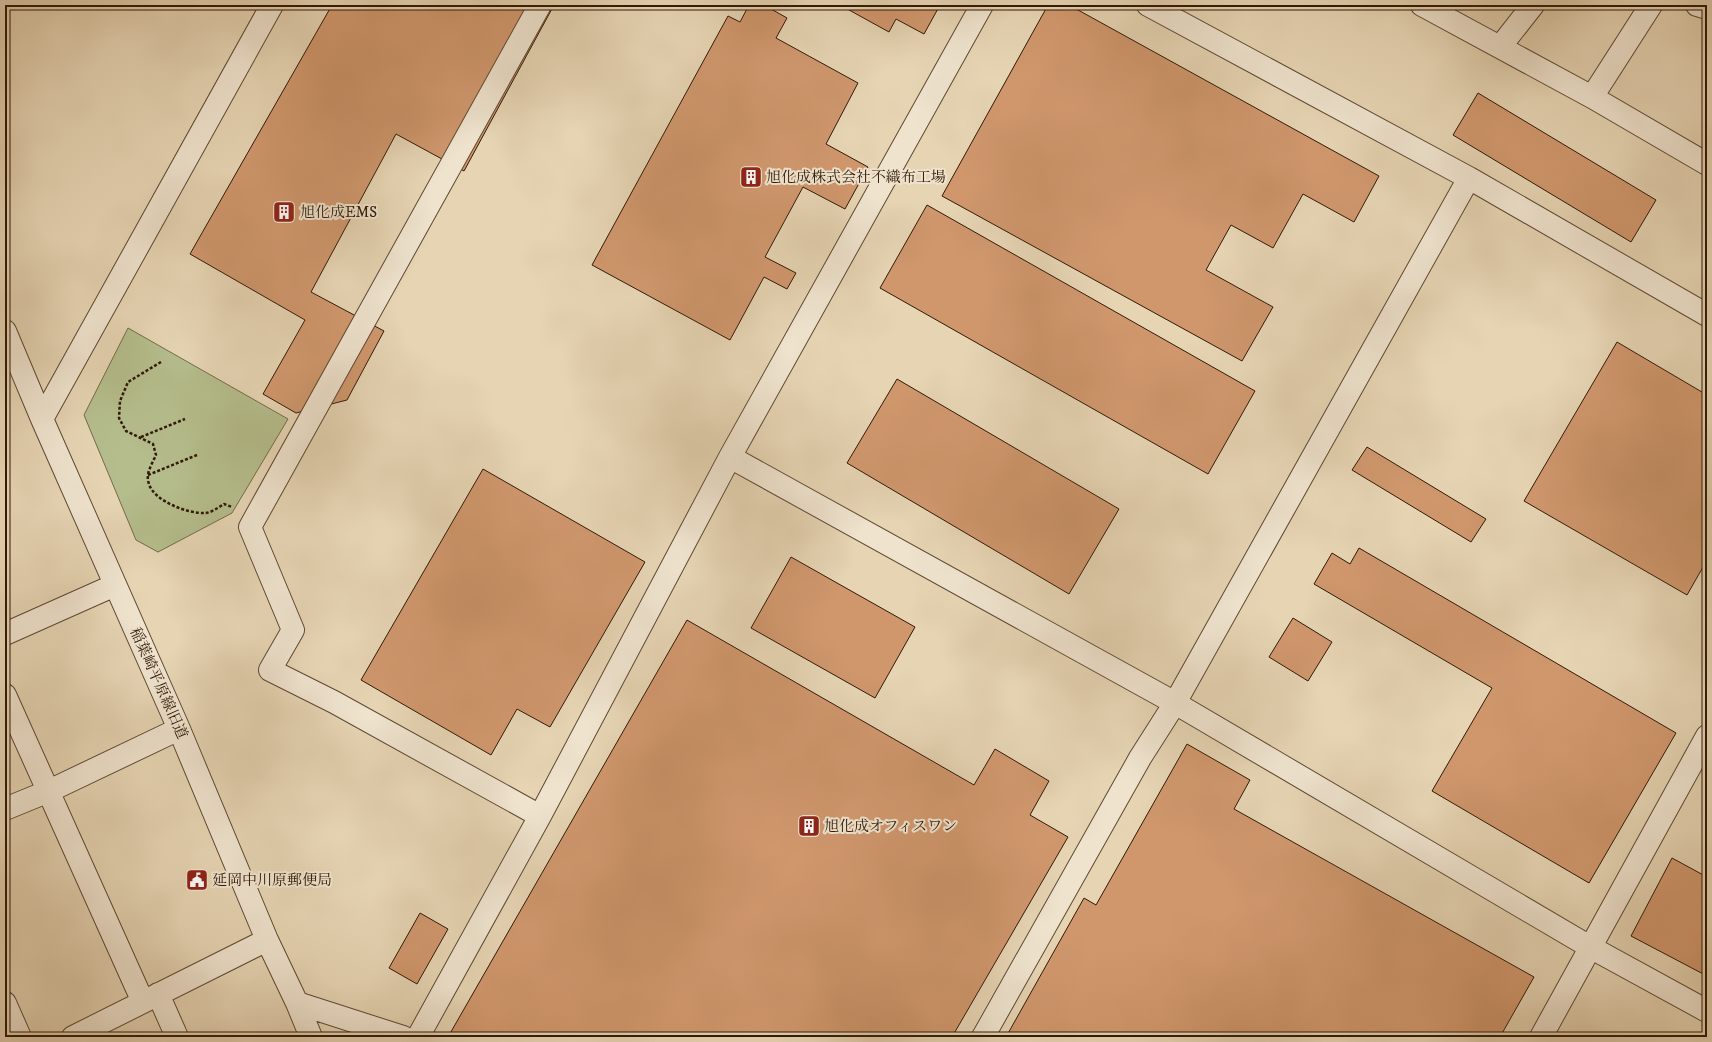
<svg xmlns="http://www.w3.org/2000/svg" width="1712" height="1042" font-family="'IM FELL DW Pica','Noto Serif JP',serif">
	<style>
		.green { fill: #b5bd8c; stroke: #726b4a }
		.building { fill: #d0976d; stroke: #301907 }
		.lines { fill: none; stroke-linecap: round; stroke-linejoin: round }
		.minor-casing { stroke: #5e4832; stroke-width: 24 }
		.path { stroke: #301907; stroke-width: 2.5; stroke-dasharray: 3 2; stroke-linecap: butt }
		.minor { stroke: #efe3ce; stroke-width: 22 }
		.labels { text-anchor: middle; stroke-width: 4; stroke-linejoin: round; paint-order: stroke }
		.poi-label { font-size: 15px; fill: #301907; stroke: #efe3ce; text-anchor: start }
		.street-label { font-size: 15px; fill: #301907; stroke: #efe3ce }
	</style>
	<rect width="100%" height="100%" fill="#e6d4b3"/>
	<filter id="stains"><feTurbulence type="fractalNoise" baseFrequency=".005" numOctaves="4"/><feColorMatrix values="0 0 0 0 .2 0 0 0 0 .09 0 0 0 0 .02 0 0 0 .5 -.17"/></filter>
	<radialGradient id="worn" r=".72"><stop offset=".6" stop-color="#630" stop-opacity="0"/><stop offset="1" stop-color="#630" stop-opacity=".3"/></radialGradient>
	<path class="green" d="M128 328 288 419 232 513 158 552 136 540 84 415Z"/>
	<path class="building" d="M332 5H554L464 171 396 134 311 292 384 331 347 400 296 413 263 394 305 320 190 254Z
		M749 5H764L787 18 776 38 858 83 826 144 868 167 845 209 803 187 765 257 796 273 787 289 764 277 730 340 592 265 728 16 740 22Z
		M840 5H940L924 34 896 19 889 32Z
		M1048 5H1069L1379 176 1354 222 1303 194 1273 248 1231 225 1206 270 1273 307 1242 361 942 196Z
		M1478 93 1656 200 1631 242 1453 135Z
		M927 205 1255 391 1208 474 880 288Z
		M1617 342 1707 395V560L1687 595 1524 501Z
		M897 379 1119 509 1069 594 847 463Z
		M1367 447 1486 519 1471 542 1352 470Z
		M483 469 645 562 550 727 517 709 491 755 361 680Z
		M1359 548 1676 733 1589 883 1432 791 1492 688 1314 584 1332 553 1350 564Z
		M791 557 915 627 875 698 751 628Z
		M1293 618 1332 642 1308 681 1269 657Z
		M687 620 974 785 995 749 1049 781 1030 815 1068 837 952 1037H448Z
		M1187 744 1250 780 1234 809 1534 977 1500 1037H1006L1084 898 1096 905Z
		M1672 858 1707 877V976L1631 936Z
		M420 913 448 929 417 984 389 968Z"/>
	<g class="lines">
		<g class="minor-casing">
			<path id="minor" d="M1148 5 1469 178 1707 315
				M1422 5 1592 97 1707 164
				M1697 5 1707 8
				M1500 47 1533 5
				M1592 97 1651 5
				M5 331 42 419 179 729 267 940 297 1003 311 1037
				M42 419 272 5
				M730 457 1175 703 1590 947 1707 1011
				M5 634 115 585
				M5 695 143 1002
				M5 809 49 791 179 729
				M540 816 334 702 270 670 293 630 250 527 540 5
				M158 994 177 1037
				M5 1003 20 1037
				M297 1003 403 1037
				M73 1037 267 940
				M418 1037 540 816 730 457 982 5
				M983 1037 1140 758 1175 703 1469 178
				M1541 1037 1707 736"/>
		</g>
		<path class="path" d="M161 362 128 382 120 401 119 418 126 431 153 444 156 455C152 464 145 474 149 484 154 501 188 514 205 513 211 513 219 507 224 504L232 507
			M141 437 185 419
			M148 475 197 455"/>
		<use href="#minor" class="minor"/>
	</g>
	<defs>
		<g id="building-square" transform="scale(1.15)"><rect x="-9" y="-9" width="18" height="18" rx="4" fill="#8f2418" stroke="#efe3ce"/><path d="M-4-6H4V6H1V3H-1V6H-4ZM-2.5-4.3h1.7v1.8h-1.7ZM.8-4.3h1.7v1.8H.8ZM-2.5-1h1.7V.8h-1.7ZM.8-1h1.7V.8H.8Z" fill="#fff"/></g>
		<g id="civic-square" transform="scale(1.15)"><rect x="-9" y="-9" width="18" height="18" rx="4" fill="#8f2418" stroke="#efe3ce"/><path d="M-.6-6.5H3V-4.5H.6V-3L4-1V1h2V6H-6V1h2V-1L-.6-3ZM-1.2 2.5V6h2.4V2.5Z" fill="#fff"/></g>
	</defs>
	<g fill-rule="evenodd">
		<use href="#building-square" x="751" y="177"/>
		<use href="#building-square" x="284" y="212"/>
		<use href="#building-square" x="809" y="826"/>
		<use href="#civic-square" x="197" y="880"/>
	</g>
	<g class="labels">
		<g class="poi-label">
			<text x="766" y="182">旭化成株式会社不織布工場</text>
			<text x="300" y="217">旭化成EMS</text>
			<text x="824" y="831">旭化成オフィスワン</text>
			<text x="212" y="885">延岡中川原郵便局</text>
		</g>
		<g class="street-label">
			<text transform="translate(159 683) rotate(66)" y="5">稲葉崎平原線旧道</text>
		</g>
	</g>
	<rect width="1712" height="1042" fill="none" stroke="#e6d4b3" stroke-width="20"/>
	<rect x="6" y="6" width="1700" height="1030" fill="none" stroke="#301907" stroke-width="2"/>
	<rect x="10" y="10" width="1692" height="1022" fill="none" stroke="#301907"/>
	<rect width="100%" height="100%" filter="url(#stains)"/>
	<rect width="100%" height="100%" fill="url(#worn)"/>
</svg>
